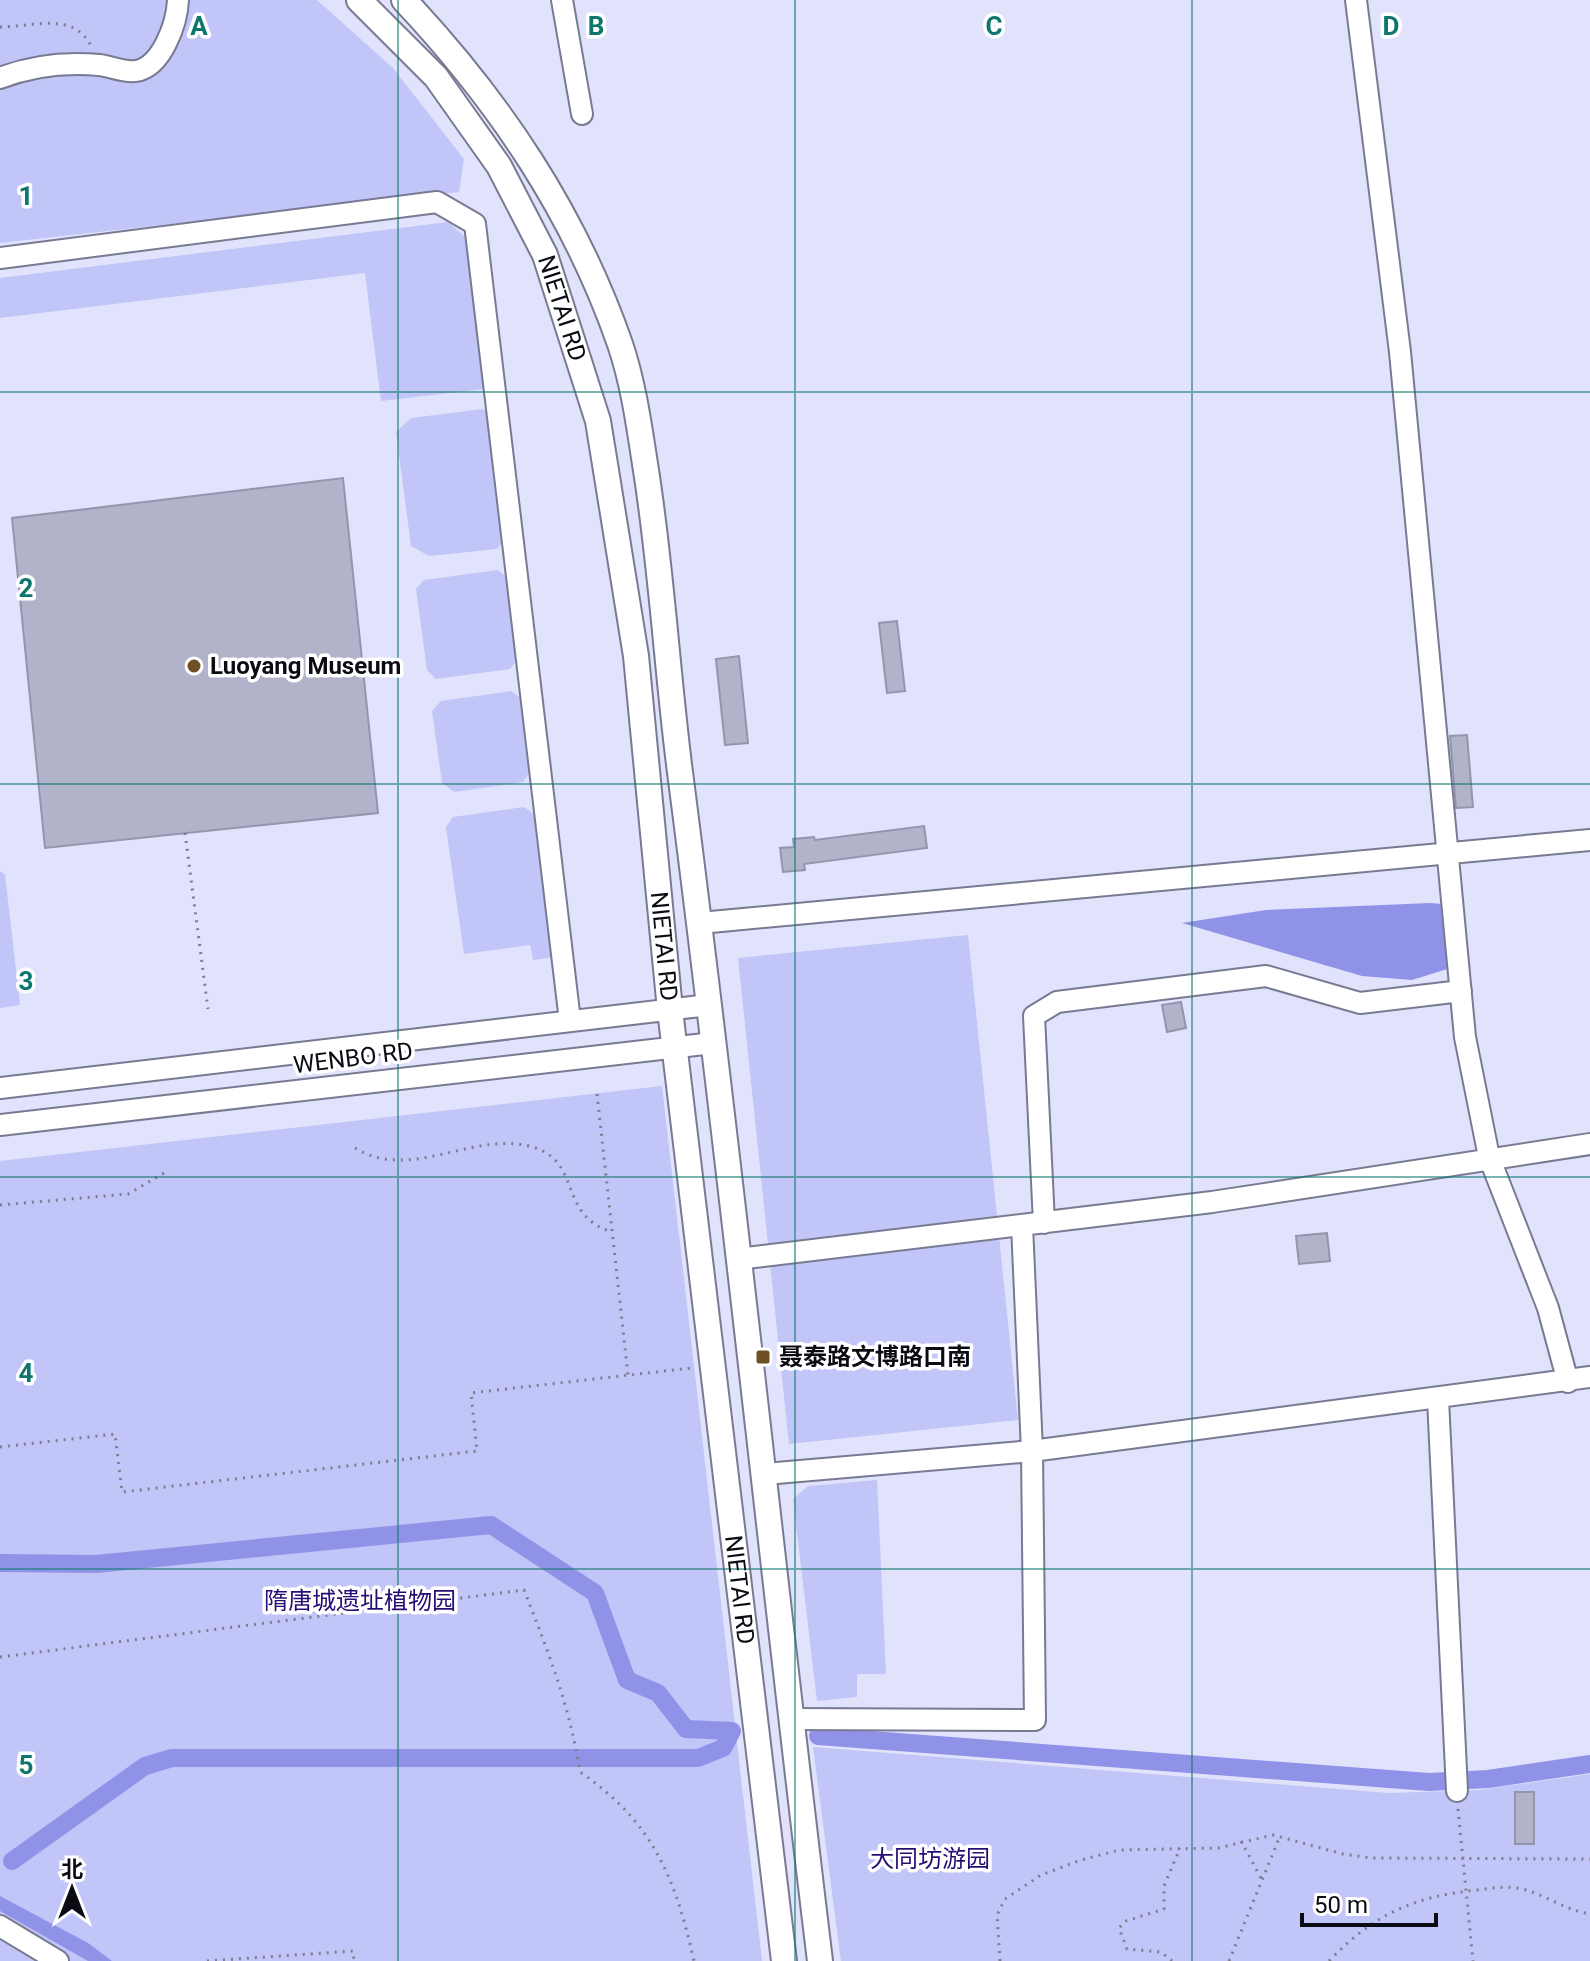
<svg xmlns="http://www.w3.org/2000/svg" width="1590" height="1961" font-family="Roboto,'Noto Sans SC',sans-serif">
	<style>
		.green { fill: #c1c5f7 }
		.water { fill: #9092e8 }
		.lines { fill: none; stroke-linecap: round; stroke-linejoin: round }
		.canal { stroke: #9092e8; stroke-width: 18 }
		.building { fill: #b1b3cb; stroke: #9395ad; stroke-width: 2 }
		.minor-casing { stroke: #787a91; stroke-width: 24 }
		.major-casing { stroke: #787a91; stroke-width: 28 }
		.path { stroke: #7c7d8e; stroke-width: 3; stroke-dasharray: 2 6; stroke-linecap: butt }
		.minor { stroke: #fff; stroke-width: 20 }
		.major { stroke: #fff; stroke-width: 24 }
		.grid { fill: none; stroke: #0f766e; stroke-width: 2; stroke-opacity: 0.55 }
		.poi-dot { fill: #6f4f25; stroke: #fff; stroke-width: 3 }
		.labels { text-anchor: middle; stroke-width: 7; stroke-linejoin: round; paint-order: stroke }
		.street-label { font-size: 24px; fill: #0a0b13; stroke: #fff }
		.poi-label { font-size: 24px; font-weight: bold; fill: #0a0b13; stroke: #fff; text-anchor: start }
		.park-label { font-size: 24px; fill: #260d73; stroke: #fff }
		.grid-label { font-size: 26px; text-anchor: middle; font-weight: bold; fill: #0f766e; stroke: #fff; stroke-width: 7; stroke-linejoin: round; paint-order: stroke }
	</style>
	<rect width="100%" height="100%" fill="#e1e3fc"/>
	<path class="green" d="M0 0H317L393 68 464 159 459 192 0 243Z
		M448 222 465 237 484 389 381 401 365 273 0 318V278Z
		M483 409 492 416 507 537 497 549 429 556 411 546 396 432 411 418Z
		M498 570 508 578 518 658 510 669 436 679 427 670 416 589 424 580Z
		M511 691 521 698 531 771 523 782 454 792 442 783 432 711 441 701Z
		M524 807 534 814 554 957 533 960 530 945 464 954 446 827 453 817Z
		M0 871 5 875 20 1005 0 1008Z
		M968 935 1018 1420 789 1444 738 958Z
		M662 1086 762 1961H0V1161Z
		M877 1480 886 1674H857V1697L817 1701 793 1499 808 1486Z
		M813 1747 1389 1793 1479 1790 1590 1774V1961H841Z"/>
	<path class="water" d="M1430 903 1442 904 1446 914 1447 969 1412 980 1362 976 1182 923 1266 910Z
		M0 1896 88 1943 112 1961H88L0 1911Z"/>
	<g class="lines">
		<path class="canal" d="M0 1563 96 1564 491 1525 595 1593 627 1680 658 1693 686 1729 732 1731 723 1748 698 1758H172L145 1766 12 1861
			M818 1736 1429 1782 1488 1779 1590 1764"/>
	</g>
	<path class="building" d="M343 478 378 813 45 848 12 518Z
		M897 621 905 691 887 693 879 623Z
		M739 656 748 743 725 745 716 659Z
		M1467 735 1473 807 1456 808 1450 736Z
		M924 826 927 848 804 864 805 870 783 872 780 848 794 847 793 839 814 837 815 840Z
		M1181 1002 1186 1028 1167 1032 1162 1005Z
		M1327 1233 1330 1261 1299 1264 1296 1236Z
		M1515 1792H1534V1844H1515Z"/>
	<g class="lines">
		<g class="minor-casing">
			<path id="minor" d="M562 0 582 114
				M1356 0 1400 352 1465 1037 1489 1157 1548 1308 1568 1382
				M0 78C31 66 66 62 99 65 110 66 124 73 136 71 162 67 177 23 178 0
				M0 258 437 202 475 224 570 1021
				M700 923 1590 840
				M0 1088 709 1005
				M0 1125 713 1043
				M1044 1223 1034 1016 1057 1002 1266 976 1360 1003 1461 991
				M738 1259 1212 1202 1590 1144
				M1438 1399 1457 1791
				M765 1474 1032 1451 1590 1377
				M791 1719 1035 1720 1032 1451 1022 1225
				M0 1926 58 1961"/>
		</g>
		<g class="major-casing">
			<g id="major">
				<path id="s1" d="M359 0 436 77 499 166 545 255 598 421 636 656 670 1010 784 1961"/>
				<path d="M404 0C499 101 574 212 620 344 633 382 639 425 645 464 662 569 667 675 681 780 732 1173 772 1567 820 1961"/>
			</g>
		</g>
		<path class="path" d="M0 27C31 27 74 11 91 46
			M185 833 208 1009
			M597 1094 628 1375
			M355 1148C410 1182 471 1132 529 1146 584 1159 556 1215 612 1232
			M0 1205 128 1194 164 1173
			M0 1447 115 1434 122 1492 477 1451 471 1393 691 1368
			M0 1657 524 1590C548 1651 570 1707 580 1772 653 1822 675 1877 694 1961
			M1458 1809 1473 1961
			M1241 1841 1262 1880
			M207 1961 353 1951 354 1961
			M1000 1961 997 1915 1005 1899 1041 1875 1081 1860 1119 1850 1218 1848 1273 1835 1343 1854 1371 1858 1590 1859
			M1172 1961 1161 1952 1127 1949 1119 1928 1126 1921 1164 1909V1886L1180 1848
			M1229 1961 1280 1836
			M1329 1961C1374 1914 1413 1897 1476 1890 1493 1888 1510 1885 1526 1890 1549 1897 1566 1910 1590 1914"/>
		<use href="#minor" class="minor"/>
		<use href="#major" class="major"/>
	</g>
	<path class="grid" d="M398 0V1961M795 0V1961M1192 0V1961M0 392H1590M0 784H1590M0 1177H1590M0 1569H1590"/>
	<g class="poi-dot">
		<circle cx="194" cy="666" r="8"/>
		<rect x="755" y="1349" width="16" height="16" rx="4"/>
	</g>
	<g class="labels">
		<g class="street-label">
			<text dy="8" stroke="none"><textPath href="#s1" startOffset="374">NIETAI RD</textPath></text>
			<text dy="8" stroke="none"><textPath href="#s1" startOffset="1022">NIETAI RD</textPath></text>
			<text transform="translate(353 1058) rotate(-7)" y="8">WENBO RD</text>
			<text dy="8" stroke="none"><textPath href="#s1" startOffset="1670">NIETAI RD</textPath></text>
		</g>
		<g class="poi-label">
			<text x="210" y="674">Luoyang Museum</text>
			<text x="779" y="1365">聂泰路文博路口南</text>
		</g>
		<g class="park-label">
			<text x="360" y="1609">隋唐城遗址植物园</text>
			<text x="930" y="1867">大同坊游园</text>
		</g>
	</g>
	<g class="grid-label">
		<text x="199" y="35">A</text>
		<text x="596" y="35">B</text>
		<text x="994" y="35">C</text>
		<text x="1391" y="35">D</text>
		<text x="26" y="205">1</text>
		<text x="26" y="597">2</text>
		<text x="26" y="990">3</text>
		<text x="26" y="1382">4</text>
		<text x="26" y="1774">5</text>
	</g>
	<g transform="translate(72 1889)" stroke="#ffffff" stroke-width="6" paint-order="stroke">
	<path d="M0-6L14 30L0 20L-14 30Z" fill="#0a0b13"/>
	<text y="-12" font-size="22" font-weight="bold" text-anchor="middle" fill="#0a0b13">北</text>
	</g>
	<path d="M1302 1913v12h134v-12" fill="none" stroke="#0a0b13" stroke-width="4"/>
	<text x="1314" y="1913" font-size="24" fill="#0a0b13" stroke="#ffffff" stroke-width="6" paint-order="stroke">50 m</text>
</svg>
